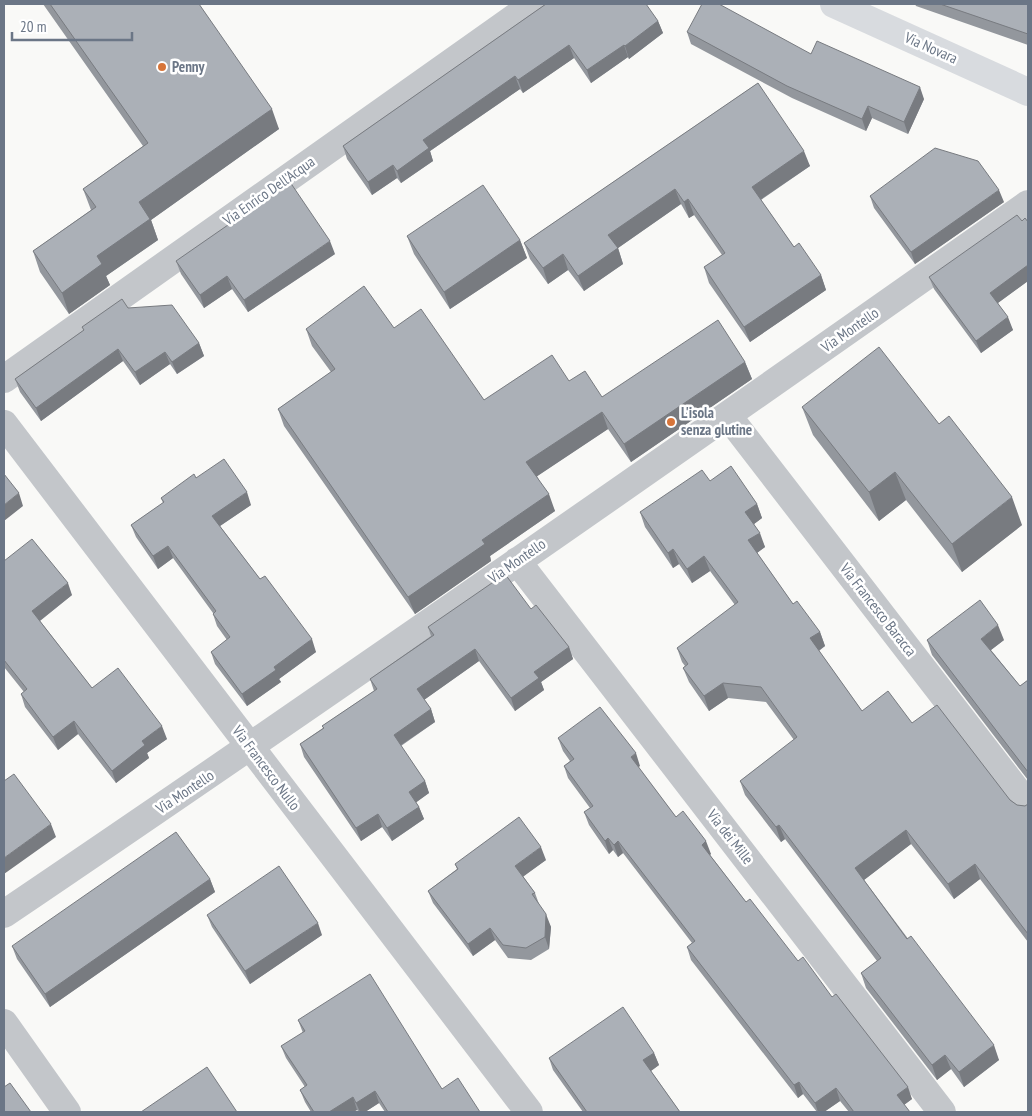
<svg xmlns="http://www.w3.org/2000/svg" width="1032" height="1116" font-family="'PT Sans Narrow',sans-serif">
	<style>
		.lines { fill: none; stroke-linecap: round; stroke-linejoin: round }
		.street { stroke: #c3c6ca; stroke-width: 28 }
		.secondary { stroke: #d8dbdf; stroke-width: 28 }
		.wall { fill: #93979d }
		.shaded-wall { fill: #787b80 }
		.building { fill: #abb0b7; stroke: #787b80 }
		.poi-dot { fill: #d7753a; stroke: #fff; stroke-width: 2 }
		.labels { text-anchor: middle; stroke-width: 5; stroke-linejoin: round; paint-order: stroke }
		.street-label { font-size: 15px; fill: #6b7686; stroke: #fff }
		.poi-label { font-size: 15px; font-weight: bold; fill: #6b7686; stroke: #fff; text-anchor: start }
	</style>
	<rect width="100%" height="100%" fill="#f9f9f7"/>
	<g class="lines">
		<path class="street" d="M4 379 534 4
			M728 416 1028 805
			M4 424 529 1112
			M517 561 942 1112
			M4 914C348 681 689 443 1028 204
			M4 1023 67 1112"/>
		<path class="secondary" d="M834 4 1028 92"/>
	</g>
	<path class="wall" d="M43 4H199L279 129 151 220 158 240 106 276 110 285 69 314 40 272 33 251 91 210 83 189 143 146Z
		M546 4 658 21 663 33 629 59 628 57 591 83 574 58 523 93 520 89 430 151 433 161 401 183 397 178 372 195 347 159 343 146Z
		M915 4H1028V45L916 6Z
		M687 32 811 54 924 99 908 134 872 118 866 131 792 98 691 44Z
		M758 83 810 166 761 200 794 247 821 275 826 290 750 342 709 283 704 267 722 255 694 215 689 218 681 204 618 248 623 264 584 291 568 270 548 284 530 259 524 243Z
		M870 196 1004 202 915 264 874 208Z
		M1022 221 1028 281 998 303 1013 330 981 353 934 289 929 277Z
		M407 236 520 240 527 258 450 309 414 254Z
		M335 254 248 312 232 289 204 308 181 274 176 261Z
		M128 308 199 343 204 356 177 374 170 364 140 385 123 361 41 421 20 392 15 379 84 330 82 327Z
		M394 328 484 400 569 381 602 397 745 362 752 379 631 462 608 429 537 476 555 511 490 556 491 561 415 614 284 426 278 409 331 372 312 346 306 329Z
		M802 407 1022 525 962 572 906 500 879 521 813 435Z
		M196 478 251 505 220 526 260 579 316 652 279 679 281 682 247 706 215 664 211 652 227 640 217 626 213 614V613L173 558 158 569 136 537 131 525 163 503 161 498Z
		M710 481 757 504 762 518 754 524 765 547 757 553 793 604 820 632 825 646 819 651 862 711 912 723 1017 805 1025 806 1028 804V942L980 879 954 899 911 844 864 880 999 1060 964 1087 951 1069 937 1080 866 988 861 973 877 961 785 839 781 842 745 795 740 781 794 740 766 702 728 698 709 711 689 682 683 668 685 666 682 662 677 648 735 605 710 571 692 583 679 564 673 568 645 527 640 512Z
		M4 561 72 595 40 621 92 688 167 739 147 753 149 758 116 783 78 734 58 750 25 707 21 694 24 692 4 667Z
		M531 609 569 647 573 659 541 682 544 690 515 711 479 661 424 700 431 709 435 722 401 746 425 781 429 793 416 802 419 807 424 819 392 841 382 827 361 841 304 757 300 744 323 728 322 726 374 691 370 679 431 636 428 627Z
		M927 640H1004L991 650 1020 686 1028 680V780L932 655Z
		M558 738 640 766 638 767 676 817 711 854 710 855 746 902 798 961 832 997 912 1099 904 1105 910 1112H849L840 1101 824 1112H817L803 1094 798 1098 691 960 687 947 692 943 623 853 618 857 613 850 609 854 589 825 584 812 590 808 568 778 564 766 570 761 563 751Z
		M546 860 523 876 535 893 539 904 551 927 549 949 531 960 508 958 495 940 473 956 433 903 428 891 457 869 455 864Z
		M210 879 215 892 50 1007 17 959 12 946Z
		M207 915 322 935 250 984 212 927Z
		M298 1020 442 1089 480 1112H385L379 1103 365 1112H359L357 1110 353 1112H311L305 1102 300 1090 305 1087 286 1058 281 1046 303 1033Z
		M654 1053 659 1065 651 1071 680 1112H583L553 1070 549 1058Z"/>
	<path class="shaded-wall" d="M658 21 663 33 629 59 625 46Z
		M569 45 574 58 523 93 518 80Z
		M624 45 628 57 591 83 587 70Z
		M515 76 520 89 430 151 433 161 401 183 397 171 423 140Z
		M920 87 924 99 908 134 904 122Z
		M868 106 872 118 866 131 862 119Z
		M272 109 279 129 151 220 158 240 106 276 110 285 69 314 62 293 97 256 139 202Z
		M804 151 810 166 757 202 752 187Z
		M393 165 397 178 372 195 368 182Z
		M675 189 681 204 618 248 623 264 584 291 578 276 608 235Z
		M999 190 1004 202 915 264 911 252Z
		M688 199 694 215 689 218 684 202Z
		M520 240 527 258 450 309 444 292Z
		M330 241 335 254 248 312 244 300Z
		M563 254 568 270 548 284 543 268Z
		M1028 265V281L995 305 990 293Z
		M821 275 826 290 750 342 744 327Z
		M227 276 232 289 204 308 200 295Z
		M1008 317 1013 330 981 353 976 341Z
		M199 343 204 356 177 374 172 362Z
		M118 349 123 361 41 421 36 408Z
		M165 352 170 364 140 385 135 372Z
		M745 362 752 379 631 462 624 444Z
		M602 412 608 429 533 479 526 462Z
		M895 472 906 500 879 521 869 492Z
		M247 492 251 505 217 528 212 516Z
		M19 493 23 506 4 521V505Z
		M549 494 555 511 490 556 491 561 415 614 408 597 482 540Z
		M1012 497 1022 525 962 572 952 544Z
		M757 504 762 518 750 527 745 512Z
		M760 533 765 547 754 555 748 540Z
		M168 546 173 558 158 569 153 556Z
		M673 549 679 564 673 568 668 553Z
		M704 556 710 571 692 583 687 569Z
		M68 583 72 595 37 623 32 611Z
		M998 625 1004 640 987 653 981 639Z
		M820 632 825 646 815 653 810 638Z
		M312 639 316 652 279 679 281 682 247 706 242 694 274 667Z
		M569 647 573 659 541 682 544 690 515 711 511 698 534 672Z
		M475 649 479 661 421 702 417 689Z
		M723 683 728 698 709 711 704 696Z
		M431 709 435 722 398 747 394 735Z
		M74 721 78 734 58 750 53 737Z
		M162 726 167 739 147 753 149 758 116 783 112 771 142 741Z
		M636 753 640 766 635 769 631 757Z
		M425 781 429 793 414 804 409 792Z
		M419 807 424 819 392 841 387 828Z
		M378 814 382 827 361 841 356 828Z
		M51 824 56 837 4 874V858Z
		M779 825 785 839 781 842 776 827Z
		M906 830 911 844 860 883 855 868Z
		M608 838 613 850 609 854 605 841Z
		M618 841 623 853 618 857 614 845Z
		M706 841 711 854 707 857 702 845Z
		M541 847 546 860 520 879 515 866Z
		M975 864 980 879 954 899 948 884Z
		M210 879 215 892 50 1007 45 994Z
		M546 914 551 927 549 949 545 937Z
		M318 923 322 935 250 984 245 971Z
		M490 928 495 940 473 956 468 944Z
		M994 1045 999 1060 964 1087 959 1072Z
		M654 1053 659 1065 648 1073 643 1060Z
		M945 1055 951 1069 937 1080 932 1065Z
		M799 1082 803 1094 798 1098 794 1085Z
		M908 1087 912 1099 901 1107 897 1095Z
		M836 1088 840 1101 824 1112H818L815 1103Z
		M375 1091 379 1103 365 1112H360L356 1103Z
		M353 1097 357 1110 353 1112H329Z"/>
	<path class="building" d="M50 4H199L272 109 139 202 150 219 97 256 102 264 62 293 33 251 96 207 83 189 148 143Z
		M546 4H646L658 21 625 46 624 45 587 70 569 45 518 80 515 76 423 140 429 148 397 171 393 165 368 182 343 146Z
		M702 4H719L811 54 817 41 920 87 904 122 868 106 862 119 787 86 687 32Z
		M940 4H1028V34Z
		M758 83 804 151 752 187 794 247 799 243 821 275 744 327 704 267 725 253 688 199 684 202 675 189 608 235 618 248 578 276 563 254 543 268 524 243Z
		M935 148 978 161 999 190 911 252 870 196Z
		M290 182 330 241 244 300 227 276 200 295 176 261Z
		M483 185 520 240 444 292 407 236Z
		M1017 215 1022 221 1025 218 1028 222V265L990 293 1008 317 976 341 929 277Z
		M364 286 394 328 421 309 484 400 552 355 569 381 585 371 602 397 718 320 745 362 624 444 602 412 526 462 549 494 482 540 485 544 408 597 278 409 335 369 306 329Z
		M122 299 128 308 172 305 199 343 172 362 165 352 135 372 118 349 36 408 15 379 84 330 82 327Z
		M879 347 939 424 949 416 1012 497 952 544 895 472 869 492 802 407Z
		M224 459 247 492 212 516 260 579 265 576 312 639 274 667 276 670 242 694 211 652 230 637 213 614 216 611 168 546 153 556 131 525 164 502 161 498 194 474 196 478Z
		M731 466 757 504 745 512 760 533 748 540 793 604 797 601 820 632 810 638 862 711 888 691 912 723 937 705 1010 800 1017 805 1025 806 1028 804V934L975 864 948 884 906 830 855 868 907 939 911 936 994 1045 959 1072 945 1055 932 1065 861 973 881 958 779 825 776 827 740 781 797 737 761 687 723 683 704 696 683 668 688 664 677 648 738 602 704 556 687 569 673 549 668 553 640 512 702 470 710 481Z
		M4 474 19 493 4 505Z
		M32 539 68 583 32 611 92 688 118 668 162 726 142 741 145 745 112 771 74 721 53 737 21 694 27 689 4 660V561Z
		M505 574 531 609 536 605 569 647 534 672 539 678 511 698 475 649 417 689 431 709 394 735 425 781 409 792 419 807 387 828 378 814 356 828 300 744 324 728 322 726 377 689 370 679 434 635 428 627Z
		M980 600 998 625 981 639 1020 686 1028 680V772L927 640Z
		M600 707 636 753 631 757 676 817 683 811 706 841 702 845 746 902 750 899 798 961 803 957 832 997 836 994 908 1087 897 1095 910 1112H854L836 1088 815 1103 799 1082 794 1085 687 947 695 941 618 841 614 845 608 838 605 841 584 812 593 806 564 766 574 759 558 738Z
		M14 774 51 824 4 858V781Z
		M519 817 541 847 515 866 535 893 532 894 546 914 545 937 526 948 503 945 490 928 468 944 428 891 458 869 455 864Z
		M176 832 210 879 45 994 12 946Z
		M279 866 318 923 245 971 207 915Z
		M370 974 442 1089 458 1078 480 1112H388L375 1091 356 1103 353 1097 329 1112H314L300 1090 307 1085 281 1046 305 1031 298 1020Z
		M623 1007 654 1053 643 1060 680 1112H587L549 1058Z
		M207 1067 237 1112H141Z
		M10 1083 31 1112H4V1087Z"/>
	<g class="poi-dot">
		<circle cx="162" cy="67" r="5"/>
		<circle cx="671" cy="422" r="5"/>
	</g>
	<g class="labels">
		<g class="street-label">
			<text transform="translate(931 48) rotate(24)" y="5">Via Novara</text>
			<text transform="translate(269 191) rotate(-35)" y="5">Via Enrico Dell'Acqua</text>
			<text transform="translate(850 330) rotate(-35)" y="5">Via Montello</text>
			<text transform="translate(517 561) rotate(-35)" y="5">Via Montello</text>
			<text transform="translate(878 610) rotate(52)" y="5">Via Francesco Baracca</text>
			<text transform="translate(266 768) rotate(53)" y="5">Via Francesco Nullo</text>
			<text transform="translate(185 792) rotate(-34)" y="5">Via Montello</text>
			<text transform="translate(730 837) rotate(52)" y="5">Via dei Mille</text>
		</g>
		<g class="poi-label">
			<text x="172" y="72">Penny</text>
			<text x="681" y="418">L'isola<tspan x="681" dy="17">senza glutine</tspan></text>
		</g>
	</g>
	<rect width="1032" height="1116" fill="none" stroke="#6b7686" stroke-width="10"/>
	<path d="M12 32v8h120v-8" fill="none" stroke="#6b7686" stroke-width="2.5"/>
	<text x="20" y="32" font-size="15" fill="#6b7686" stroke="#ffffff" stroke-width="4" paint-order="stroke">20 m</text>
</svg>
